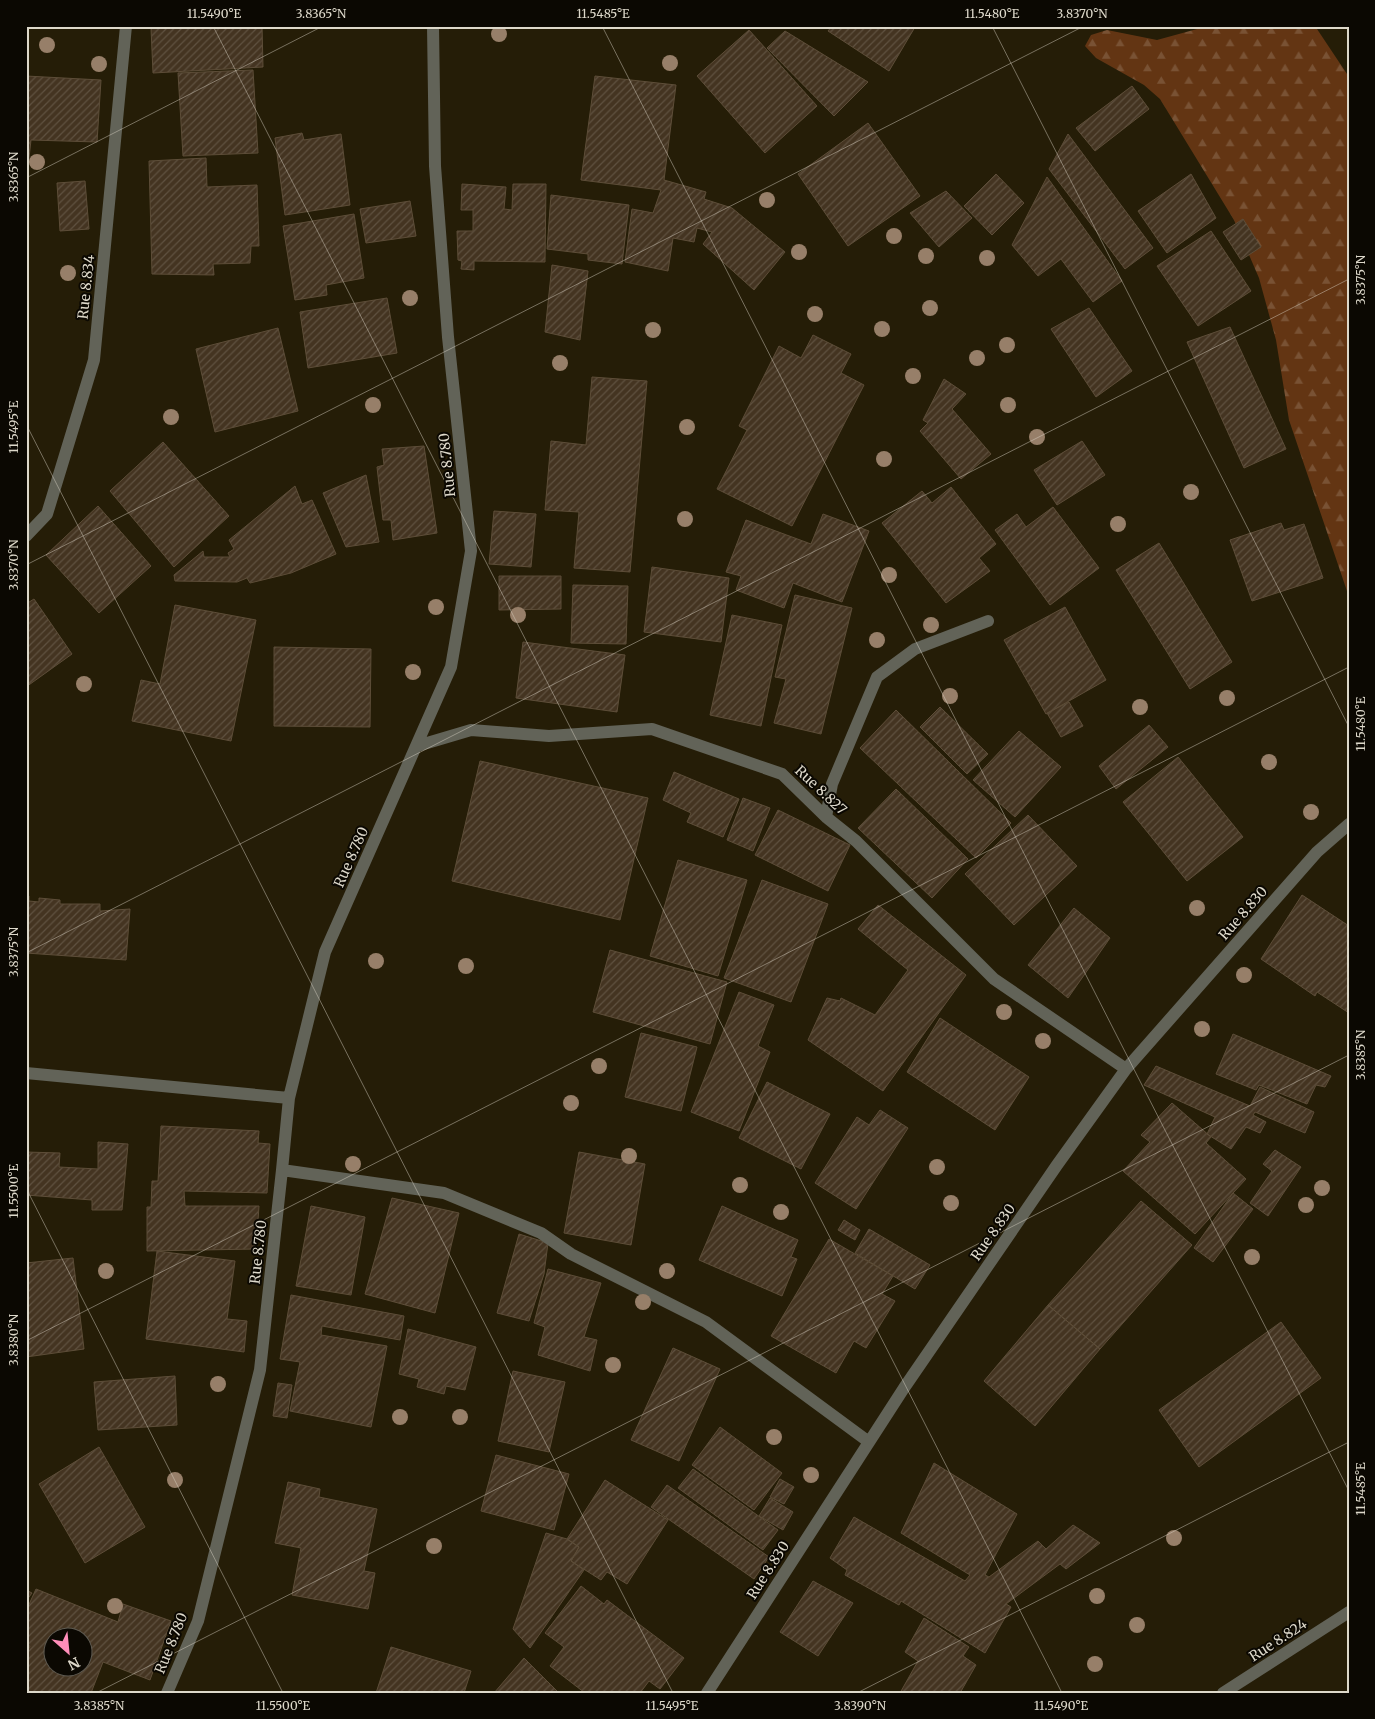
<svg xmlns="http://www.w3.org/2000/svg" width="1375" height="1719" font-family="Merriweather,serif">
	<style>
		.forest { fill: url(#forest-firs) }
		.building { fill: url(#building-hatch); stroke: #5d4d38; fill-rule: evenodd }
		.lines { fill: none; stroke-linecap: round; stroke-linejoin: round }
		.minor { stroke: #626358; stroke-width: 12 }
		.tree { fill: #977f69 }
		.ticks { fill: none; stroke: #ddd8ca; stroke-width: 1; stroke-opacity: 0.45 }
		.labels { text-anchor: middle; stroke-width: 4; stroke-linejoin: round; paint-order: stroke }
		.street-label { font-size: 14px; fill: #ddd8ca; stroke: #0b0802 }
		.neatline { fill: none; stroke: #ddd8ca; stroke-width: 2 }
		.ticks-label { font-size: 12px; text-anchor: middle; fill: #ddd8ca }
	</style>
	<defs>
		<pattern id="forest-firs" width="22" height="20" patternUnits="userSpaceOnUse" patternTransform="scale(1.25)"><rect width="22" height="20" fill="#633513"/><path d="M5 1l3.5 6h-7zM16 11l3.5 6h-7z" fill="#795234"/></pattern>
		<pattern id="building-hatch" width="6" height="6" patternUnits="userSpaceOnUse" patternTransform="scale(1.25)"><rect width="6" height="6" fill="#443421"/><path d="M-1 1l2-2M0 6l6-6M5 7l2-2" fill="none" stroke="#5f5140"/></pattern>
	</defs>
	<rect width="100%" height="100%" fill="#251d07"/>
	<path class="forest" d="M1208 26H1315L1349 77V597L1289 420 1276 340 1259 278 1234 220 1160 99 1144 85 1096 58 1085 46 1091 35 1107 30 1157 40Z"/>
	<path class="building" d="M216 26H262L263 67 153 73 151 28Z
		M832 26H914L915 27 889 71 828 31Z
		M749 30 817 106 765 153 697 76Z
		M785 31 868 82 834 116 767 48Z
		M253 70 258 153 183 156 178 73Z
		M26 76 101 80 97 142 31 140 28 167H26Z
		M595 76 676 85 664 180 706 192 704 199 732 208 785 252 754 290 703 244 712 232 697 228 694 242 673 238 668 271 625 262 632 209 653 213 661 190 581 180Z
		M1132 86 1149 109 1095 151 1076 128Z
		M868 123 920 196 848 246 798 174Z
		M302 133 304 140 341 134 350 205 285 215 275 138Z
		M1068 134 1153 248 1125 269 1049 169Z
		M206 158 207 187 257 185 259 246H251L250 263 213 264 214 275 152 274 149 161Z
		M996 174 1024 203 992 235 964 206Z
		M1191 174 1216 218 1167 253 1138 211Z
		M1047 177 1122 281 1093 302 1061 259 1038 276 1012 245Z
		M85 181 89 229 60 231 57 183Z
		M462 184 506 187 504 209 512 210 513 184H546L545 262 474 261V270L461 269 462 261 458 260 457 231H473V210H461Z
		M946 191 972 218 939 247 910 213Z
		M551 195 629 205 622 264 588 260V254L547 249Z
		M410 201 416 236 366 243 360 209Z
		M354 214 364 278 326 285 327 295 295 300 283 226Z
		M1243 219 1261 247 1241 260 1223 232Z
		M1211 231 1251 291 1198 326 1157 266Z
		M552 265 588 271 580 340 545 332Z
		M387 298 397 353 308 368 300 312Z
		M1089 308 1132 371 1096 397 1051 329Z
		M1230 327 1286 449 1244 468 1187 342Z
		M278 328 298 411 215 432 196 349Z
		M813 335 851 354 841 373 864 385 792 526 717 489 747 430 739 426 779 346 801 358Z
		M592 377 647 381 630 572 574 568 579 512 545 510 551 441 586 445Z
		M944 379 966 394 952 409 991 454 961 479 920 431 928 423 923 420Z
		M1082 441 1105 475 1057 505 1034 470Z
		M163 442 229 516 174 567 110 491Z
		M424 446 437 533 393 540 391 520H383L377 467 384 465 382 449Z
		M366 475 379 542 346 547 323 493Z
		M295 486 302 504 312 500 336 554 291 573 250 583 247 578 237 582 175 581 174 575 203 551 204 557H230L228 553 234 549 229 540Z
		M951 487 996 544 979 558 990 571 946 603 882 523 922 491 932 503Z
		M98 506 151 566 99 613 46 555Z
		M1053 507 1099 568 1050 605 995 530 1017 514 1026 527Z
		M494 511 536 514 531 567 489 564Z
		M823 514 869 531 842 602 793 583 784 608 736 590 741 576 726 572 746 520 811 544Z
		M1281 523 1284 530 1304 524 1323 578 1252 601 1230 540Z
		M1159 543 1232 662 1190 689 1116 570Z
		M652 567 729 578 721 642 644 632Z
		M499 576H561V609L499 610Z
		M573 585 628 586 626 644 571 643Z
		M795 595 852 608 821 734 774 723 786 679 775 677Z
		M34 599 72 654 26 687V604Z
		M175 605 256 620 231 741 132 721 141 680 160 684Z
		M1065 607 1106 680 1046 714 1004 640Z
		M732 615 782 625 761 726 710 715Z
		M523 642 625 655 617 712 516 698Z
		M274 647 371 649 370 727 274 726Z
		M1069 702 1083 726 1061 737 1047 713Z
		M940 707 988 754 967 774 920 727Z
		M896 710 1011 823 976 858 860 748Z
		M1149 725 1168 747 1116 789 1099 766Z
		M1019 731 1061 767 1015 817 973 780Z
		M1178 757 1243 837 1187 881 1123 802Z
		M480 761 648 798 620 920 452 881Z
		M674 772 739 799 723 837 687 822 691 813 663 800Z
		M896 789 968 859 932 898 858 828Z
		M743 798 770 808 753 851 727 840Z
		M778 810 850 845 828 891 755 855Z
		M1028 815 1077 866 1014 925 965 874Z
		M678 860 747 880 718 976 650 956Z
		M762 880 828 904 791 1002 724 978Z
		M1302 895 1349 926V944L1346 948 1349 950V1013L1317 992 1315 996 1261 959Z
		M26 896H29V901L39 902V898L60 900V904H100V911L130 909 126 960 26 953Z
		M878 905 966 975 883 1091 808 1040 827 998 840 1001 841 998 875 1015 908 970 858 929Z
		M1074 908 1110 938 1068 998 1028 965Z
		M610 950 727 982 710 1044 593 1012Z
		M739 992 774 1005 758 1046 770 1052 739 1131 691 1112Z
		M940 1018 1029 1077 995 1130 907 1072Z
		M641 1033 697 1047 681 1111 625 1097Z
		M1233 1034 1331 1076 1325 1087 1316 1085 1307 1104 1259 1085 1256 1090 1216 1074Z
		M1156 1066 1250 1106 1260 1087 1314 1112 1305 1133 1255 1112 1253 1115 1266 1122 1260 1133 1246 1127 1231 1149 1207 1134 1215 1117 1144 1085Z
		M767 1082 830 1114 801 1169 739 1138Z
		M1172 1103 1211 1137 1206 1143 1246 1179 1195 1234 1123 1171 1150 1142 1141 1135Z
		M880 1110 908 1128 856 1209 815 1183 857 1117 869 1125Z
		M161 1126 259 1131 258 1143 270 1144 267 1193 184 1191 185 1206H259L256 1249 147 1251V1207H151L152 1181H158Z
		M98 1142 128 1144 122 1210H92V1200L26 1195V1152L60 1153 59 1167 98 1169Z
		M1275 1150 1301 1167 1268 1216 1250 1203 1272 1171 1263 1164Z
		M579 1152 645 1164 631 1245 564 1233Z
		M1233 1193 1253 1209 1213 1262 1194 1248Z
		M392 1198 459 1213 435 1313 365 1294Z
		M1141 1201 1192 1245 1100 1349 1048 1305Z
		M311 1206 365 1217 351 1295 296 1286Z
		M722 1206 798 1240 791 1257 797 1259 782 1296 699 1260Z
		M844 1220 860 1230 855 1240 838 1230Z
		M869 1229 930 1265 915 1289 855 1253Z
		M519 1234 548 1243 544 1274 529 1321 497 1313Z
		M829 1239 893 1276 882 1294 895 1301 866 1348 854 1341 836 1373 771 1336Z
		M157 1251 235 1261 227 1319 247 1321 244 1352 146 1339Z
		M73 1258 84 1349 26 1357V1263Z
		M548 1269 601 1283 584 1337 597 1340 590 1371 538 1355 545 1327 534 1323Z
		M291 1295 404 1316 400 1340 322 1326 321 1335 387 1346 371 1427 290 1411 300 1362 280 1359Z
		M1048 1305 1100 1349 1035 1426 984 1381Z
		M1281 1322 1321 1378 1199 1467 1159 1410Z
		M408 1329 476 1347 465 1390 446 1386 444 1394 417 1387 419 1379 399 1374Z
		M673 1348 720 1369 679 1461 631 1440Z
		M513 1371 565 1382 549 1452 498 1441Z
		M175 1376 177 1425 98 1430 94 1382Z
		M278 1383 292 1385 287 1418 273 1416Z
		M720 1427 782 1473 754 1510 692 1465Z
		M99 1447 145 1527 85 1563 39 1484Z
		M496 1455 569 1474 554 1530 481 1511Z
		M934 1463 1017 1514 985 1575 989 1577 1038 1541 1046 1549 1073 1525 1100 1543 1066 1569 1060 1564 1006 1604 1011 1607 985 1653 901 1601 899 1605 845 1575 847 1570 830 1558 854 1517 965 1581 970 1575 901 1533Z
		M693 1469 778 1530 763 1550 678 1488Z
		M780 1479 794 1487 784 1504 770 1497Z
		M605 1480 668 1520 627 1584 607 1572 601 1580 571 1561 579 1547 567 1539Z
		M288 1482 320 1489 319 1497 377 1509 364 1571 375 1573 368 1609 292 1595 301 1548 275 1543Z
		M667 1485 769 1557 754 1579 651 1507Z
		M770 1498 793 1512 783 1530 759 1516Z
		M546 1533 567 1539 579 1547 571 1561 584 1570 530 1648 513 1629Z
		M813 1581 853 1603 818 1656 780 1632Z
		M581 1586 604 1604 607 1600 684 1658 660 1689 649 1681 640 1693H585L550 1666 564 1647 545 1633Z
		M36 1589 118 1622 123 1604 171 1621 150 1680 103 1662 91 1693H26V1655L30 1646 26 1645V1611ZM52 1636H82V1666H52Z
		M26 1590 32 1593 26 1601Z
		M924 1618 969 1647 963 1656 976 1665 960 1693H900L918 1661 905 1652Z
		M391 1647 471 1671 464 1693H376Z
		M524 1658 559 1693H494Z"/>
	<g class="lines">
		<path class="minor" d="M26 536 47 514 94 360 126 26
			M417 746 471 730 549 736 652 729 782 774 826 817 856 841 994 979 1126 1069
			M826 817 832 784 877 677 915 649 988 621
			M26 1073 289 1098
			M282 1170 444 1193 541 1233 571 1254 706 1322 869 1442
			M167 1693 198 1621 260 1370 282 1170 289 1098 325 952 451 667 471 551 448 337 435 166 433 26
			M707 1693 904 1388 1057 1165 1126 1069 1317 852 1349 824
			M1223 1693 1349 1612"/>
	</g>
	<g class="tree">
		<circle cx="499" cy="34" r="8"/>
		<circle cx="47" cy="45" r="8"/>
		<circle cx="670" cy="63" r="8"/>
		<circle cx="99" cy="64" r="8"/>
		<circle cx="37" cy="162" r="8"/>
		<circle cx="767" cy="200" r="8"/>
		<circle cx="894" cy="236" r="8"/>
		<circle cx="799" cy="252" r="8"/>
		<circle cx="926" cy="256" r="8"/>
		<circle cx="987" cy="258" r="8"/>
		<circle cx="68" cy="273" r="8"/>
		<circle cx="410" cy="298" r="8"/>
		<circle cx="930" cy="308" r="8"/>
		<circle cx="815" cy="314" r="8"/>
		<circle cx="882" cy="329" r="8"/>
		<circle cx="653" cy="330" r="8"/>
		<circle cx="1007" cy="345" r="8"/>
		<circle cx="977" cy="358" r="8"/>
		<circle cx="560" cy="363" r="8"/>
		<circle cx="913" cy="376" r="8"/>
		<circle cx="373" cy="405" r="8"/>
		<circle cx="1008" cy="405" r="8"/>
		<circle cx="171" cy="417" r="8"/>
		<circle cx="687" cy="427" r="8"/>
		<circle cx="1037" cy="437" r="8"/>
		<circle cx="884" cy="459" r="8"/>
		<circle cx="1191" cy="492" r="8"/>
		<circle cx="685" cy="519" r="8"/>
		<circle cx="1118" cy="524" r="8"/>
		<circle cx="889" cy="575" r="8"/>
		<circle cx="436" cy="607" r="8"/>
		<circle cx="518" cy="615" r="8"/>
		<circle cx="931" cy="625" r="8"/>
		<circle cx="877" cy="640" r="8"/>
		<circle cx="413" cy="672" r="8"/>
		<circle cx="84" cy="684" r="8"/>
		<circle cx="950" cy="696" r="8"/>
		<circle cx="1227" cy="698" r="8"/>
		<circle cx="1140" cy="707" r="8"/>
		<circle cx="1269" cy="762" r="8"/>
		<circle cx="1311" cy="812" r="8"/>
		<circle cx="1197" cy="908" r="8"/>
		<circle cx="376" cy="961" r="8"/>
		<circle cx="466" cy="966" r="8"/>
		<circle cx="1244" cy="975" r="8"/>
		<circle cx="1004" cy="1012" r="8"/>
		<circle cx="1202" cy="1029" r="8"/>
		<circle cx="1043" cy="1041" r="8"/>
		<circle cx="599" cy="1066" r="8"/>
		<circle cx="571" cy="1103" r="8"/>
		<circle cx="629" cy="1156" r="8"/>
		<circle cx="353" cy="1164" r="8"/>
		<circle cx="937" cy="1167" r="8"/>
		<circle cx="740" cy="1185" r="8"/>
		<circle cx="1322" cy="1188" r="8"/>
		<circle cx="951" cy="1203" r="8"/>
		<circle cx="1306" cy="1205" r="8"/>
		<circle cx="781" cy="1212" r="8"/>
		<circle cx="1252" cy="1257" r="8"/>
		<circle cx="106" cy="1271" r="8"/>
		<circle cx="667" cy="1271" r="8"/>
		<circle cx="643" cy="1302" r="8"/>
		<circle cx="613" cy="1365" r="8"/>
		<circle cx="218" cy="1384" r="8"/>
		<circle cx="400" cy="1417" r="8"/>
		<circle cx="460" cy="1417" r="8"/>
		<circle cx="774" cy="1437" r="8"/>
		<circle cx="811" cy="1475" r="8"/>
		<circle cx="175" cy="1480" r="8"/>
		<circle cx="1174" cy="1538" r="8"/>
		<circle cx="434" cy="1546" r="8"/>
		<circle cx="1097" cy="1596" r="8"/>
		<circle cx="115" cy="1606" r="8"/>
		<circle cx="1137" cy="1625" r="8"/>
		<circle cx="1095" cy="1664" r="8"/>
	</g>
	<path class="ticks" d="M213 26 1062 1693M602 26 1349 1491M992 26 1349 727M26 178 323 26M26 424 673 1693M26 565 1084 26M26 953 1349 279M26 1188 283 1693M26 1341 1349 667M96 1693 1349 1055M857 1693 1349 1442"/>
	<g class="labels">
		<g class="street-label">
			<text transform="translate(86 287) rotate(-84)" y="5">Rue 8.834</text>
			<text transform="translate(447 465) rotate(-96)" y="5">Rue 8.780</text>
			<text transform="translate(821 790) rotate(43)" y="5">Rue 8.827</text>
			<text transform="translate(351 857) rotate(-66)" y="5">Rue 8.780</text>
			<text transform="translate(1243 913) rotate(-49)" y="5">Rue 8.830</text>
			<text transform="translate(993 1232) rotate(-55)" y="5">Rue 8.830</text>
			<text transform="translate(258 1252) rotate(-84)" y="5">Rue 8.780</text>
			<text transform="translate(768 1570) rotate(-57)" y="5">Rue 8.830</text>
			<text transform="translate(1278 1640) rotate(-33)" y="5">Rue 8.824</text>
			<text transform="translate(171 1643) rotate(-68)" y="5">Rue 8.780</text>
		</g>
	</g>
	<rect width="1375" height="1719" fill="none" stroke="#0b0802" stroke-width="55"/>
	<g transform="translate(68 1652) rotate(153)"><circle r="24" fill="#0b0802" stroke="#5f5b52"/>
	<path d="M0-4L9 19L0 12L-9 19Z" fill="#ff8eba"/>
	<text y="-8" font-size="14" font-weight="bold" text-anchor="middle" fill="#ddd8ca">N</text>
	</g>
	<rect x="28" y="28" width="1320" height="1664" class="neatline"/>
	<g class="ticks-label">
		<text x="214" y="18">11.5490°E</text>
		<text x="321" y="18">3.8365°N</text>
		<text x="603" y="18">11.5485°E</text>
		<text x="992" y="18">11.5480°E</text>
		<text x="1082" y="18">3.8370°N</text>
		<text transform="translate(14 177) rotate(-90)" y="4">3.8365°N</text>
		<text transform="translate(1361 280) rotate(-90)" y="4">3.8375°N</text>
		<text transform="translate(14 427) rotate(-90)" y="4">11.5495°E</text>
		<text transform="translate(14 565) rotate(-90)" y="4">3.8370°N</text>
		<text transform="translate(1361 724) rotate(-90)" y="4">11.5480°E</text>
		<text transform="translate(14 952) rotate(-90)" y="4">3.8375°N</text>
		<text transform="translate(1361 1055) rotate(-90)" y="4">3.8385°N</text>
		<text transform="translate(14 1191) rotate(-90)" y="4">11.5500°E</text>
		<text transform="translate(14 1340) rotate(-90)" y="4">3.8380°N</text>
		<text transform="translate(1361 1489) rotate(-90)" y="4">11.5485°E</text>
		<text x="99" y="1710">3.8385°N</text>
		<text x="283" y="1710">11.5500°E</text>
		<text x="672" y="1710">11.5495°E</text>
		<text x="860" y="1710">3.8390°N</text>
		<text x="1061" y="1710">11.5490°E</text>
	</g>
</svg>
